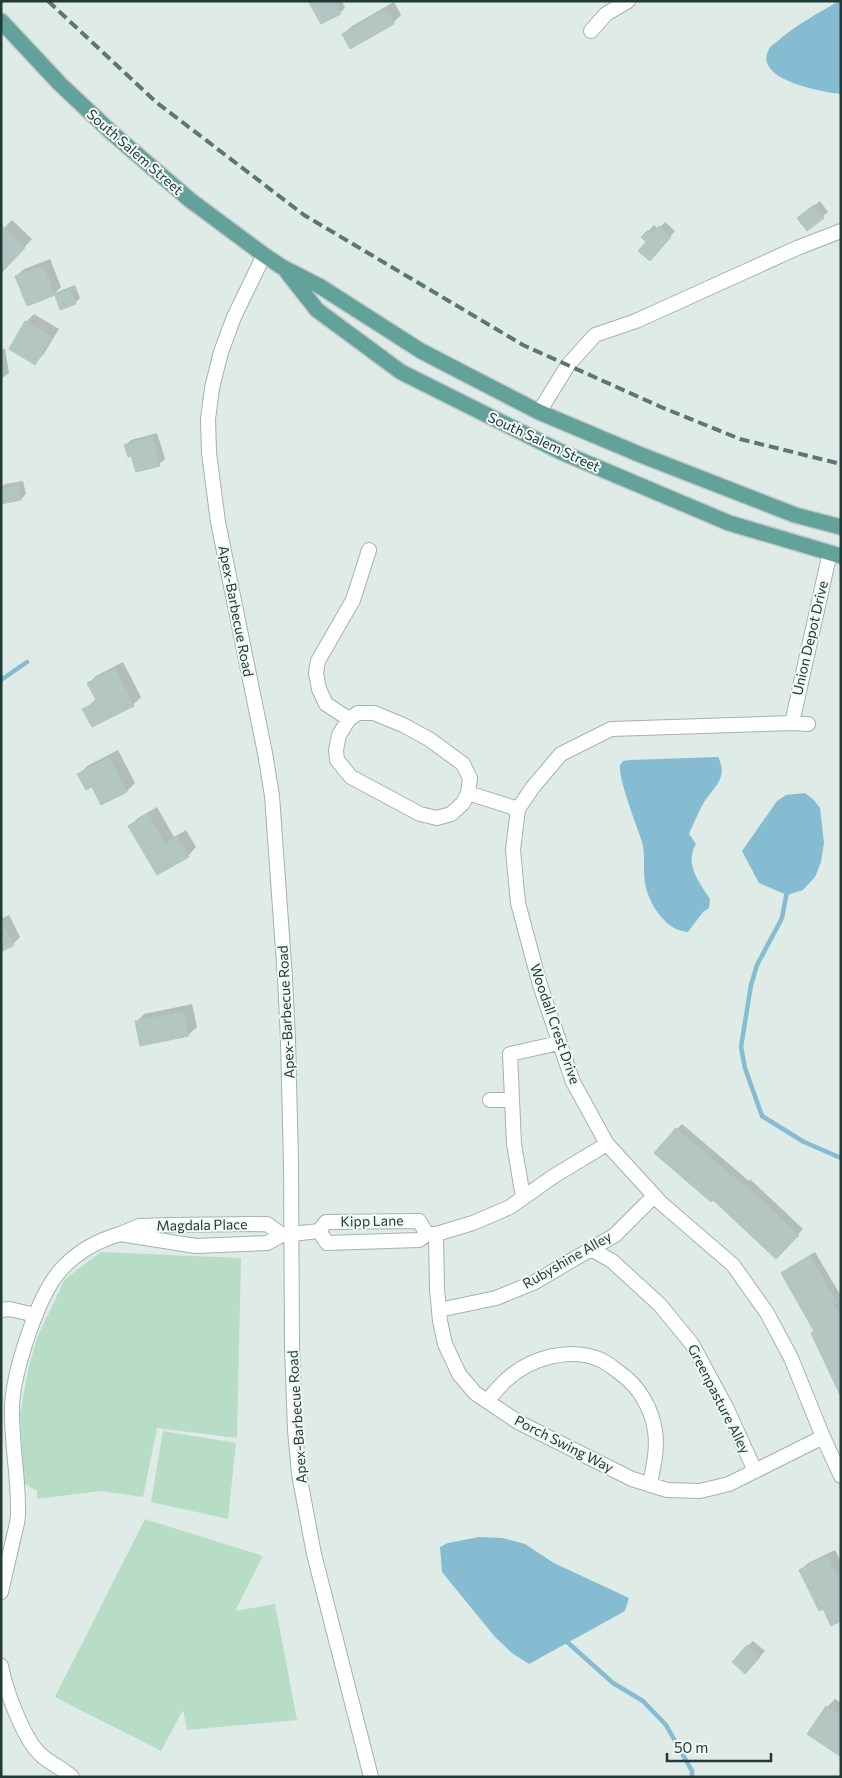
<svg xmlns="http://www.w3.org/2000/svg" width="842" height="1778" font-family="Commissioner,sans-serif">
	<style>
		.green { fill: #b7ddc6 }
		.water { fill: #85bcd2 }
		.shadow { fill: #0003 }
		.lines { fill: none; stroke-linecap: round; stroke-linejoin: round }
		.stream { stroke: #85bcd2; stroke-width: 4.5 }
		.building { fill: #b4c6c1; stroke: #b2c5bf }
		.minor-casing { stroke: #a2b3af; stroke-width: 16 }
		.major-casing { stroke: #c1c8c7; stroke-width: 18 }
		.minor { stroke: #fff; stroke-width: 14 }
		.major { stroke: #62a29a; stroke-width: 15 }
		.rail { stroke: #5a7773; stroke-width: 4; stroke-dasharray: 10 5; stroke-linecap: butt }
		.labels { text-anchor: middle; stroke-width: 4; stroke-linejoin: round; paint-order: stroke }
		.street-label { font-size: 14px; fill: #203b37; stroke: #f0f7f5 }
	</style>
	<rect width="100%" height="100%" fill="#dfebe7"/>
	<path class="green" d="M101 1252 241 1258 237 1438 157 1428 143 1497 101 1491 37 1499V1491L24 1483 20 1414 28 1370 37 1338 65 1279Z
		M163 1431 236 1443 228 1519 151 1502Z
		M145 1519 263 1556 235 1611 275 1604 297 1720 187 1730 183 1710 161 1751 55 1697Z"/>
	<path class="water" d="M839 1H841V94C823 92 752 80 769 49 771 45 777 42 780 39 798 24 818 13 839 1Z
		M718 757C730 780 710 789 702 806 697 815 693 825 689 834L696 844C684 864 699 882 710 899L709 908 703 912 688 932C667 931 651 907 646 888 642 873 646 856 642 842 637 826 618 779 620 765L623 761 630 760Z
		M805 793 814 800 820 808 824 843 821 862 815 877 803 890 787 895 759 883 742 851 777 801 786 795Z
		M479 1537 502 1538 525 1544 554 1563 629 1598 625 1611 529 1664 512 1653 495 1637 442 1572 440 1547 448 1543Z"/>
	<path class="shadow" d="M310 1H342L345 8 340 13Z
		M394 2 401 15 393 23 343 34 352 26Z
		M820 201 828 212 807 230 804 213Z
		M12 220 32 239 5 268 1 231Z
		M665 222 675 231 655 254 648 242 643 237 654 225 658 229Z
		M50 259 61 287 55 293 75 285 80 298 75 303 61 308 55 294 28 305 16 276 24 269Z
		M34 314 59 329 43 355 35 363 26 322Z
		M1 349H5L9 373 1 379Z
		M157 433 165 459 159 464 126 445 131 440Z
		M23 481 26 494 21 499 1 497V488L5 484Z
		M123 662 141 697 133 705 84 710 96 699 88 684 96 676Z
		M118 750 135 783 127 791 102 804 92 785 79 775 87 766Z
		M157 807 174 837 186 830 196 847 188 856 158 873 130 826 138 818Z
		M9 915 20 937 13 944 1 951V919Z
		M192 1004 197 1027 188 1035 136 1022 144 1014Z
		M682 1124 749 1181 750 1179 803 1229 776 1257 713 1198 677 1129Z
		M815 1252 841 1296 839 1299 841 1303V1393L815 1330 783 1273 788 1268Z
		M835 1550 841 1562V1622L800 1571 808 1563Z
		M753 1641 765 1651 745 1673 748 1646Z
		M835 1699 841 1703V1755L827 1707Z"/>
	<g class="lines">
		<path class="stream" d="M1 680 27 662
			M787 891 782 918 757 965 751 985 741 1047 745 1068 762 1116 804 1142 841 1158
			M565 1640 613 1683 643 1701 666 1725 692 1771V1777"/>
	</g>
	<path class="building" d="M308 1H334L341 14 321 24Z
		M386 9 394 24 350 49 342 34Z
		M814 205 824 218 807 231 797 218Z
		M1 225 25 248 1 273Z
		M659 226 671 237 650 261 638 251 646 242 641 237 648 230 652 233Z
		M43 266 55 295 27 306 15 276Z
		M70 289 76 304 60 310 55 295Z
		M25 321 52 337 35 365 9 349Z
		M152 437 160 466 136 472 131 456 128 457 124 445Z
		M18 485 21 500 1 504V489Z
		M115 669 134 706 92 727 82 709 97 702 87 683Z
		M109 757 127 792 101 805 92 787 86 790 77 774Z
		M148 814 165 844 177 837 189 857 157 875 128 826Z
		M1 921 14 945 1 952Z
		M184 1012 189 1036 140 1046 135 1021Z
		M676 1128 743 1185 744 1184 799 1235 776 1259 713 1200 711 1202 654 1153Z
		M810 1256 837 1303 834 1304 841 1319V1397L811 1333 814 1331 781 1273Z
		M827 1556 841 1584V1621L831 1626 823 1609 819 1611 799 1570Z
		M747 1645 760 1657 745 1674 732 1662Z
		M826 1706 841 1716V1757L807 1734Z"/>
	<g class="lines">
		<g class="minor-casing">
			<path id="minor" d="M591 31 606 14 628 1
				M264 255 234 317 221 352 212 388 208 419 209 453 218 522 265 753 272 796 285 978 288 1040 291 1162 292 1347 295 1430 299 1474 314 1554 371 1777
				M539 412 568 365 595 335 636 321 797 248 841 231
				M358 713H374L403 725 429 739 463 764 470 778 468 793 463 803 451 814 437 818 420 814 351 777 337 760 336 750 339 735 349 719Z
				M349 719 326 704 319 689 316 673 318 661 353 600 369 550
				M792 723 830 552
				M808 724 792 723 611 729 561 754 533 787 518 809 513 850 518 903 540 985 573 1082 607 1144 661 1203 733 1265 767 1313 791 1358 823 1437 841 1476
				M468 793 518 809
				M490 1100H512
				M523 1197 514 1144 510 1054 559 1043
				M319 1231 326 1222 419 1221 427 1234
				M319 1231 327 1243 419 1240 427 1234
				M427 1234H436L437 1289 440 1321 445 1344 459 1374 475 1393 518 1422 632 1479 667 1490 700 1491 729 1484 823 1437
				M436 1234 473 1223 510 1207 554 1176 607 1144
				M282 1235 267 1243 196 1246 120 1234 139 1226 169 1225 267 1224 282 1235 319 1231
				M591 1249 612 1261 660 1305 692 1344 726 1407 755 1471
				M1 1310 9 1309 36 1315
				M439 1310 496 1298 535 1282 615 1235 654 1196
				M487 1401C493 1394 499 1387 505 1381 529 1358 570 1346 601 1360 608 1363 614 1369 620 1373 639 1386 652 1409 655 1431 658 1449 653 1467 650 1485
				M1 1592C5 1574 9 1557 13 1540 15 1531 18 1522 18 1514 19 1478 11 1443 12 1407 13 1373 37 1298 59 1272 75 1253 96 1241 120 1234
				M1 1666C5 1688 23 1738 40 1754 49 1763 62 1768 72 1777"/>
		</g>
		<g class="major-casing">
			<path id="major" d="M1 21 60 84 112 133 190 200 264 255 282 267 321 287 421 351 539 412 641 455 795 515 841 527
				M287 272 317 310 401 372 561 452 729 523 841 556"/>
		</g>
		<use href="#minor" class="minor"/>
		<use href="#major" class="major"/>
		<path class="rail" d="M48 1 156 102 304 215 523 345 661 407 740 439 841 464"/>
	</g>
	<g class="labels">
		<g class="street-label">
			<text transform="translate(135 152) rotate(41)" y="5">South Salem Street</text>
			<text transform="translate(544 442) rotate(25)" y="5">South Salem Street</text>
			<text transform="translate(236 611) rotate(79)" y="5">Apex-Barbecue Road</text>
			<text transform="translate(810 638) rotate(-77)" y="5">Union Depot Drive</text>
			<text transform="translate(286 1012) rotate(-93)" y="5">Apex-Barbecue Road</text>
			<text transform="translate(555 1024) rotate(71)" y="5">Woodall Crest Drive</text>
			<text transform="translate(372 1221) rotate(-1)" y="5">Kipp Lane</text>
			<text transform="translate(202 1225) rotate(-1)" y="5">Magdala Place</text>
			<text transform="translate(567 1260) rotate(-30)" y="5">Rubyshine Alley</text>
			<text transform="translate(719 1399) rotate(63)" y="5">Greenpasture Alley</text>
			<text transform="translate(297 1417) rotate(-94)" y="5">Apex-Barbecue Road</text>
			<text transform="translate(564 1444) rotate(27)" y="5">Porch Swing Way</text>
		</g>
	</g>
	<rect width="842" height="1778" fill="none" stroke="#203b37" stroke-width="5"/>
	<path d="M667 1753v8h104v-8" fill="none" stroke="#203b37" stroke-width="2.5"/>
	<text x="674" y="1753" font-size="15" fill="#203b37" stroke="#f0f7f5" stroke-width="4" paint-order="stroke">50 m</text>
</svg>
